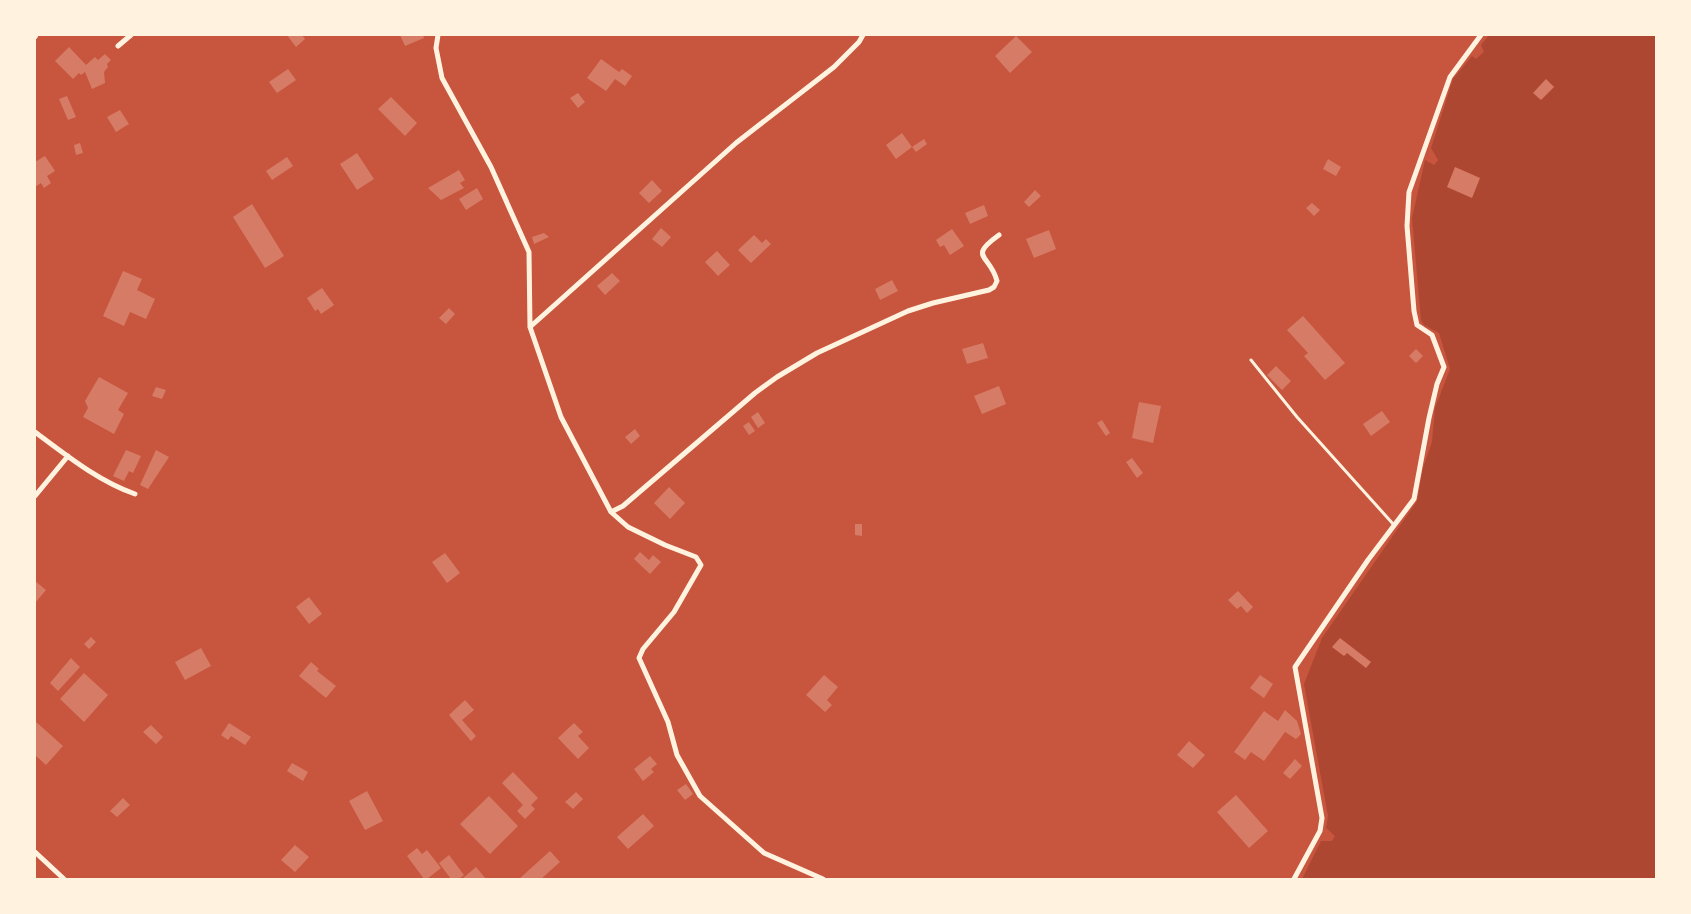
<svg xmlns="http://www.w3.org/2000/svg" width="1691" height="914" font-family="Signika,sans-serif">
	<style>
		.green { fill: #ae4732 }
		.building { fill: #d67c66 }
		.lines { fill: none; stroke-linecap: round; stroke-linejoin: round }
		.service { stroke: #fff3e0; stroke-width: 3 }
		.minor { stroke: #fff3e0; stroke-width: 5 }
	</style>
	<rect width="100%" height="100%" fill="#c8553d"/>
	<path class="green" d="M1489 35H1656V879H1302L1321 841H1332L1335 836 1326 828 1328 816 1304 684 1322 638 1417 501 1423 468 1432 442 1435 408 1450 369 1439 333 1424 325 1421 320 1412 218 1425 160 1434 165 1438 160 1431 148 1453 79 1472 56 1476 59 1484 52 1481 45Z"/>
	<path class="building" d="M287 35H302L305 39 296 47Z
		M400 35H423L424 38 405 46Z
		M1016 36 1032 52 1010 73 995 56Z
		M69 47 86 65 95 57 98 60 105 54 111 60 107 64 108 67 104 72 105 83 92 89 85 72 81 75 79 73 73 79 55 61Z
		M601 59 619 72 622 69 632 76 625 86 615 79 606 91 587 78Z
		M288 69 296 80 277 93 269 82Z
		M1546 79 1554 87 1541 100 1533 93Z
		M578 93 585 102 578 108 570 98Z
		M67 96 76 117 68 120 59 99Z
		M391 97 417 123 405 136 378 109Z
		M120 110 129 124 116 132 107 117Z
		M902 133 912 147 896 159 886 145Z
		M924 139 927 144 916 152 912 147Z
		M80 143 83 153 76 155 74 145Z
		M357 153 374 179 357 190 340 164Z
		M45 156 55 171 47 176 51 183 44 188 41 183 35 187V162Z
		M287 157 293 166 272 180 266 171Z
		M1328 159 1341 167 1336 176 1323 169Z
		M1455 167 1480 178 1472 198 1447 187Z
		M459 170 465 180 460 183 464 188 441 200 428 188Z
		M652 180 662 191 649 203 639 193Z
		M477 188 483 199 466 210 459 199Z
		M1035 190 1041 196 1029 207 1024 202Z
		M1312 203 1320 210 1314 216 1306 208Z
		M252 204 284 256 265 268 233 217Z
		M984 205 988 216 970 224 965 213Z
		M661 228 671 237 662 247 652 239Z
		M952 229 964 246 950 255 944 245 940 247 936 240Z
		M1049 230 1056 249 1034 258 1026 239Z
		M544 233 549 237 534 244 532 237Z
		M754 235 762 243 766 239 771 244 751 263 738 250Z
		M717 251 730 265 718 276 705 262Z
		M123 271 142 279 137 290 155 299 146 319 130 312 124 326 103 316Z
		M612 273 620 281 605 295 597 286Z
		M892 280 898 291 880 300 875 289Z
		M322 288 334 305 321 314 318 309 315 311 307 298Z
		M449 308 455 314 446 324 439 318Z
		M1303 316 1345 363 1325 380 1304 356 1308 353 1287 330Z
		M983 343 988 358 967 364 962 349Z
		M1416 349 1423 356 1416 363 1409 356Z
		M1276 366 1291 381 1282 390 1267 375Z
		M99 377 128 393 118 410 124 414 114 434 83 417 88 408 85 401Z
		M999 386 1006 404 982 414 974 396Z
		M156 387 166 390 162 399 152 396Z
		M1139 402 1161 406 1153 443 1132 438Z
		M1382 411 1390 422 1371 436 1363 424Z
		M758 412 765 423 758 428 751 417Z
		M1102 420 1110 433 1106 436 1097 423Z
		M749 422 755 431 749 435 743 426Z
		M635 429 640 436 631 444 625 437Z
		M126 450 141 456 133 473 129 471 124 481 113 476Z
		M156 450 169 457 148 489 140 485Z
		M1132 458 1143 473 1137 478 1126 462Z
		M669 487 685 503 670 519 654 503Z
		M855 524H862V536L855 535Z
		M640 552 649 560 653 555 661 562 650 574 634 559Z
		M445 553 460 573 447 583 432 562Z
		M35 581 46 590 35 603Z
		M1238 591 1253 607 1247 613 1241 606 1237 609 1228 600Z
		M309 597 322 614 309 624 296 607Z
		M91 637 96 642 89 649 84 644Z
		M1340 638 1371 662 1366 668 1347 653 1344 656 1332 647Z
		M201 648 211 666 185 680 175 662Z
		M71 658 80 667 58 691 50 683Z
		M311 662 319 669 317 671 336 686 326 698 299 676Z
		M84 673 108 695 84 722 60 699Z
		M824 675 838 687 827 700 832 705 825 712 806 695Z
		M1260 675 1273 684 1264 698 1250 688Z
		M465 700 474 710 462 720 476 736 471 741 449 715Z
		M1285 710 1297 721 1301 734 1296 739 1285 732 1264 761 1251 752 1245 760 1234 752 1264 711 1278 721Z
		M35 721 63 746 46 765 35 755Z
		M229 723 251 737 245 745 231 736 228 740 221 735Z
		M574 723 583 732 578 736 589 748 578 759 558 738Z
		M151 725 163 737 156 744 143 732Z
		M1189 741 1205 755 1193 768 1177 755Z
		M650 756 657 764 651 769 654 772 643 781 634 769Z
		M1295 759 1302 766 1290 779 1283 773Z
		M292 763 308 772 303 781 287 771Z
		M513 772 538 798 531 805 535 809 525 819 517 811 523 805 502 783Z
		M686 784 693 794 685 800 677 790Z
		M367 791 383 821 365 830 349 801Z
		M576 792 583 799 573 809 565 802Z
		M1236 795 1268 831 1249 848 1217 812Z
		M489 796 518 826 490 854 460 824Z
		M123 798 130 805 117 817 110 811Z
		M643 814 654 826 628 849 617 837Z
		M295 845 309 857 295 872 281 860Z
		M417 848 422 854 427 850 441 868 427 879H424L407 856Z
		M550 851 560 862 541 879H519Z
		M449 855 464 875 459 879H451L439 863Z
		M476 867 486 879H462Z"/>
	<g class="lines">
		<path class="service" d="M1251 360 1297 417 1394 525"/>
		<path class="minor" d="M438 35 436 48 442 78 491 167 529 252 530 327 561 417 611 512 628 527 665 545 696 557 701 565 674 612 643 649 639 658 668 722 677 755 700 796 764 853 823 879
			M35 37 36 35
			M118 46 131 35
			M530 327 736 143 834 67 859 42 863 35
			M35 432C66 455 98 481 135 494
			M35 496 68 456
			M611 512 623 506 755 393 777 377 817 353 908 311 933 303 989 290 994 287 997 281C990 254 967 258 999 235
			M35 852 64 879
			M1294 879 1320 831 1322 818 1295 667 1368 560 1414 499 1429 418 1437 384 1444 367 1432 335 1417 325 1414 311 1407 226 1409 192 1450 77 1481 35"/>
	</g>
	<rect width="1691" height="914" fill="none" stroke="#fff3e0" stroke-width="72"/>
</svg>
